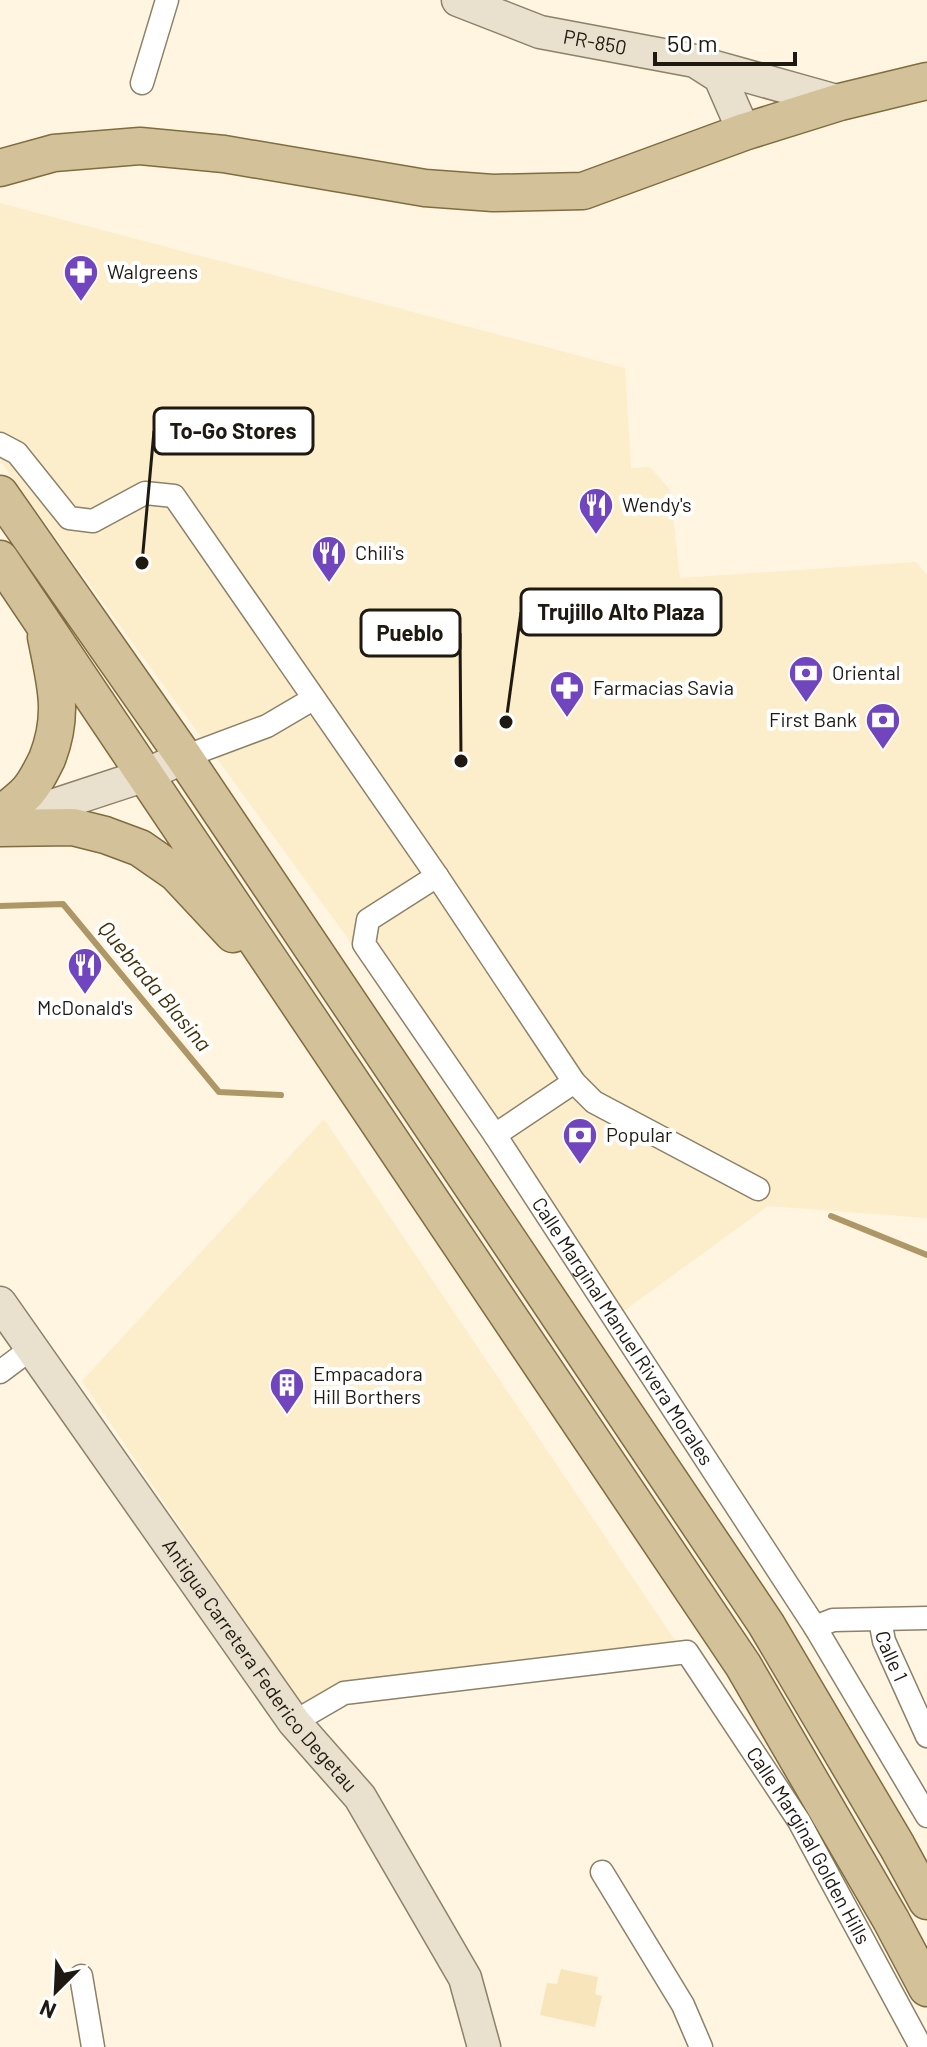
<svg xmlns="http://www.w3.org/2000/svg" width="927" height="2047" font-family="Barlow,sans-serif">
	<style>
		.built { fill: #fcedcb }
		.green { fill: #f9e5bb }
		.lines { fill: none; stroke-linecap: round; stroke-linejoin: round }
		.stream { stroke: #ae9766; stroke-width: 6 }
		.street-casing { stroke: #8c8169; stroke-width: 25 }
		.secondary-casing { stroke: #8c8169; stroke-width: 35 }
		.primary-casing { stroke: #806c3e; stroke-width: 39 }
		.street { stroke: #fff; stroke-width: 22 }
		.secondary { stroke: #e9e0cd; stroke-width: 32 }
		.primary { stroke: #d3c19a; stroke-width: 36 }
		.labels { text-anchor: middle; stroke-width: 8; stroke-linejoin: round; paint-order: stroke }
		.street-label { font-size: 20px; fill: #1f1a11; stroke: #fff }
		.poi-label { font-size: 20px; fill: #1f1a11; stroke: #fff; text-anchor: start }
		.water-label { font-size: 22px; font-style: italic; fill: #433208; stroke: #fff }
		.leader { fill: none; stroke: #1f1a11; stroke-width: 3 }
		.callout-dot { fill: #1f1a11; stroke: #fff; stroke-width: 3 }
		.callout { fill: #fff; stroke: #1f1a11; stroke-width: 3 }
		.callout-label { font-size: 22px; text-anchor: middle; font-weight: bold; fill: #1f1a11 }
	</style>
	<rect width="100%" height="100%" fill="#fff5e1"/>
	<path class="built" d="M0 203 625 368 631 468 650 467 670 490 680 578 916 562 927 575V1218L768 1206 621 1313 0 461Z
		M324 1119 678 1645 301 1705 82 1381Z"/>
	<path class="green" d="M561 1969 598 1977 595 1994 602 1996 595 2027 540 2015 547 1983 557 1984Z"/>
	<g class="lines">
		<path class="stream" d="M0 906 63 904 219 1092 281 1095
			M831 1216 927 1255"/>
		<g class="street-casing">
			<g id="street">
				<path d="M142 83 167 0"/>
				<path d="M0 444 17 453 69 518 93 521 145 493 174 496 437 876 574 1082 594 1102 758 1189"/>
				<path d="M184 757 267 726 313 699"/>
				<path id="s1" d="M437 876 368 920 364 944 495 1135 815 1627 927 1816"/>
				<path d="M495 1135 574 1082"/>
				<path d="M0 1372 32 1348"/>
				<path id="s2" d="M880 1620 884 1641 927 1736"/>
				<path d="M815 1627 833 1620 927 1618"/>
				<path id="s3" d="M294 1722 344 1693 687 1652 799 1821 921 2047"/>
				<path d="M602 1872 683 2005 701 2047"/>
				<path d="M81 1976 93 2047"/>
			</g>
		</g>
		<g class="secondary-casing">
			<g id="secondary">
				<path id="s4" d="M458 0 540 32 695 61 720 77 744 132"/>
				<path d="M704 64 840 102"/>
				<path d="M0 823 146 775 184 757"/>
				<path id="s5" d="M0 1303 294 1722 360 1797 465 1978 484 2047"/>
			</g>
		</g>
		<g class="primary-casing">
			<path id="primary" d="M0 168 54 153 140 146 224 154 425 188 493 193 583 191 744 132 840 102 927 81
				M0 494 184 757 766 1624 897 1846 927 1901
				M0 559 743 1665 891 1920 927 1988
				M0 816C9 807 20 800 28 791 36 782 42 769 47 759 65 714 55 682 46 637
				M0 828 73 827 105 835 140 848 176 873 233 934"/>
		</g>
		<use href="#street" class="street"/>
		<use href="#secondary" class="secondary"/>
		<use href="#primary" class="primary"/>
	</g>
	<defs>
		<g id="pharmacy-pin" transform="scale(1.8)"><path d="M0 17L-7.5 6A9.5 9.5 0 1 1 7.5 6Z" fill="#7145be" stroke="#fff"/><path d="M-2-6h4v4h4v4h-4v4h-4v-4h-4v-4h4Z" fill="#fff"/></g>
		<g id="restaurant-pin" transform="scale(1.8)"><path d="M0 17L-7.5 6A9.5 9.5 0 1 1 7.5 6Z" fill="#7145be" stroke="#fff"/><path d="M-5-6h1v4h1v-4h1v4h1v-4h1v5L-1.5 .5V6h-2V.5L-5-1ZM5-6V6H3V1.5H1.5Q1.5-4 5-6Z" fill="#fff"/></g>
		<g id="bank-pin" transform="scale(1.8)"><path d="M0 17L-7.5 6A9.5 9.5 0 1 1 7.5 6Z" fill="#7145be" stroke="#fff"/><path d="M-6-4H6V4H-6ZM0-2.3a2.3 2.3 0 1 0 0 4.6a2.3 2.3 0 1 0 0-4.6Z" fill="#fff"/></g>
		<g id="building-pin" transform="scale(1.8)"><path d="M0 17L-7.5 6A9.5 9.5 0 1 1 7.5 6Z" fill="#7145be" stroke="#fff"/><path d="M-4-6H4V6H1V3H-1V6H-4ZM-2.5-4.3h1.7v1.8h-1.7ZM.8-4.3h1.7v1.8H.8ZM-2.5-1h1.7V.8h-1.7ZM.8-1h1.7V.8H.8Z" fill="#fff"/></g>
	</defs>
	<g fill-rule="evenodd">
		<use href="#pharmacy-pin" x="81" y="272"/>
		<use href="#restaurant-pin" x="596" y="505"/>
		<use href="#restaurant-pin" x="329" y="553"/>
		<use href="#bank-pin" x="806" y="673"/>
		<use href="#pharmacy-pin" x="567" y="688"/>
		<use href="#bank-pin" x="883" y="720"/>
		<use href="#restaurant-pin" x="85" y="965"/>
		<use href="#bank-pin" x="580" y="1135"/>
		<use href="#building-pin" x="287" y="1385"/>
	</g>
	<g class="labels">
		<g class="street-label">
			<text dy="7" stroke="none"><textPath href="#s4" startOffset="144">PR-850</textPath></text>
			<text dy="7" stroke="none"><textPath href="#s1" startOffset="572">Calle Marginal Manuel Rivera Morales</textPath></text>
			<text dy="7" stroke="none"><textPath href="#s2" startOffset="38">Calle 1</textPath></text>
			<text dy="7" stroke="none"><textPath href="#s5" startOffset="446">Antigua Carretera Federico Degetau</textPath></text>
			<text dy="7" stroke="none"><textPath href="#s3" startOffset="632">Calle Marginal Golden Hills</textPath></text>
		</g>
		<g class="poi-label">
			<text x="107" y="279">Walgreens</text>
			<text x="622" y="512">Wendy's</text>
			<text x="355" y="560">Chili's</text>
			<text x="832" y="680">Oriental</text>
			<text x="593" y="695">Farmacias Savia</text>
			<text x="857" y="727" text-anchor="end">First Bank</text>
			<text x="85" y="1015" text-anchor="middle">McDonald's</text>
			<text x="606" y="1142">Popular</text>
			<text x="313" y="1381">Empacadora<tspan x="313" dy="23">Hill Borthers</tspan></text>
		</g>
		<g class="water-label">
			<text transform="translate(155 986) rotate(50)" y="8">Quebrada Blasina</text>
		</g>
	</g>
	<path class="leader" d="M142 563L154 431M506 722L521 612M461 761L460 633"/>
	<g class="callout-dot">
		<circle cx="142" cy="563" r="8"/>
		<circle cx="506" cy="722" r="8"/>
		<circle cx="461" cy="761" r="8"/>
	</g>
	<g class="callout">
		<rect x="154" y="408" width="159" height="46" rx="8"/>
		<rect x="521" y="589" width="200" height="46" rx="8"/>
		<rect x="361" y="610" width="99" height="46" rx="8"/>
	</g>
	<g class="callout-label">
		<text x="233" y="439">To-Go Stores</text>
		<text x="621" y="620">Trujillo Alto Plaza</text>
		<text x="410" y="641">Pueblo</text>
	</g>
	<g transform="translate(56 1991) rotate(204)" stroke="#ffffff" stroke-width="6" paint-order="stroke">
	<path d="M0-6L14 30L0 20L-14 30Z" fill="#1f1a11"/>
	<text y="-12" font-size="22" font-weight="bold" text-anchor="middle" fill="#1f1a11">N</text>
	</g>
	<path d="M655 52v12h140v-12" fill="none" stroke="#1f1a11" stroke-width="4"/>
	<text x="667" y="52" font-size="24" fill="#1f1a11" stroke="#ffffff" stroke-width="6" paint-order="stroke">50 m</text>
</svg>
